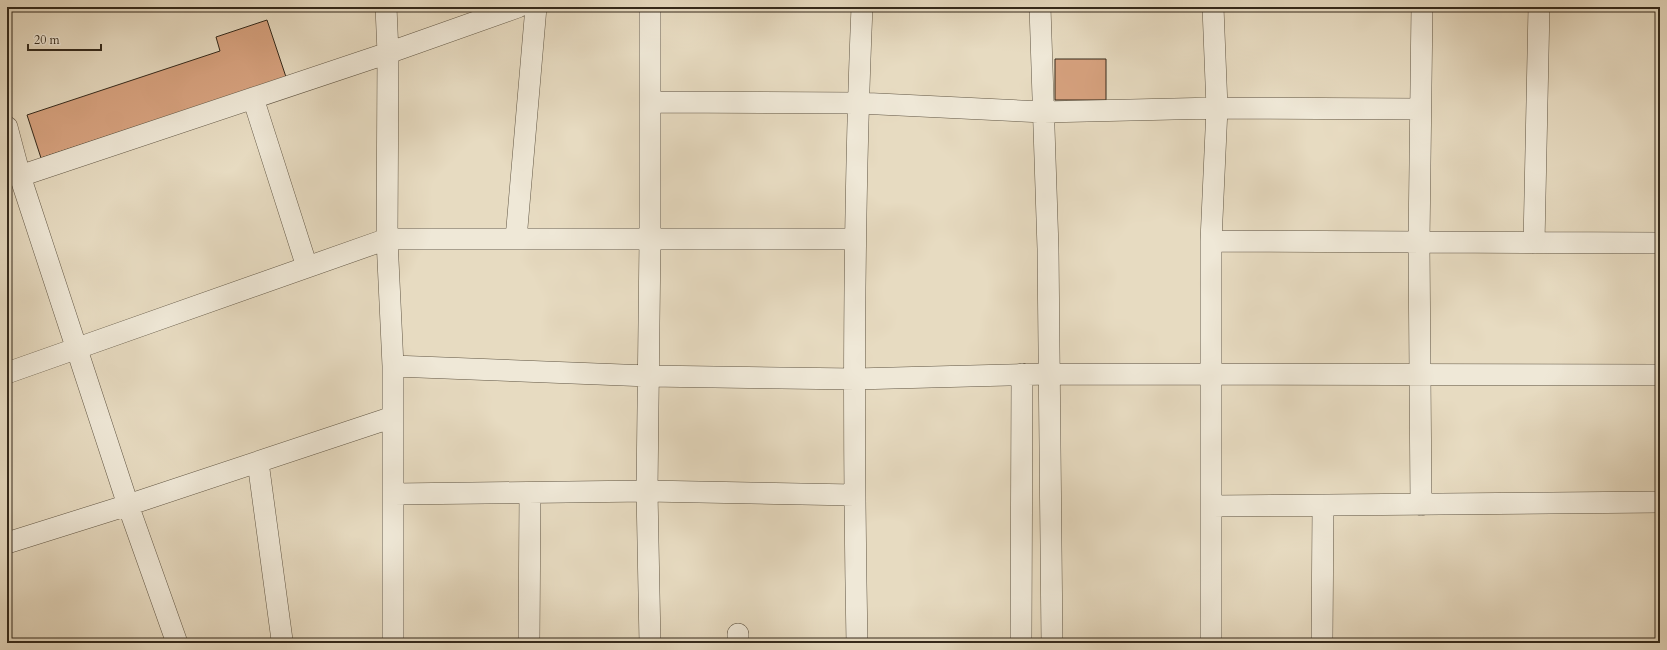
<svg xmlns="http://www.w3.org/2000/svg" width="1667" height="650" font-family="Cardo,serif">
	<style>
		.building { fill: #d7a27f; stroke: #34291b }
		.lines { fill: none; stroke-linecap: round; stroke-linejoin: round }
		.minor-casing { stroke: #615644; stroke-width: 22 }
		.minor { stroke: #efe8d7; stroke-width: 21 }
	</style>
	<rect width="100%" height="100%" fill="#e7dbc1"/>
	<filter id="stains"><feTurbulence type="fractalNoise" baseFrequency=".005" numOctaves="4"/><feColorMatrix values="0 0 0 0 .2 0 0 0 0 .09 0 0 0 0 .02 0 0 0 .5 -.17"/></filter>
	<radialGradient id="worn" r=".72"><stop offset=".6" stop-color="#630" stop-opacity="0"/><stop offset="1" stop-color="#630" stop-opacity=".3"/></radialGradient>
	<path class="building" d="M267 20 286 77 41 158 27 115 220 51 216 37Z
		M1055 59H1106V100H1055Z"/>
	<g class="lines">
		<g class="minor-casing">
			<path id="minor" d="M386 7 388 53 387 239 393 366V643
				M650 7V239L647 491 650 643
				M1040 7 1048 249 1052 643
				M253 98 307 267
				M650 102 858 103 1044 112 1217 108 1420 109
				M7 127 20 176 128 505 177 643
				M20 176 388 53 518 7
				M516 239 536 7
				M1211 241 1660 243
				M1534 243 1539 7
				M393 366 649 376 855 379 1049 374 1660 375
				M7 373 387 239H855
				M258 462 282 640
				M394 494 647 491 854 495
				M1421 505 1419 242 1422 7
				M1212 506 1660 502
				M7 543 128 505 393 417
				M738 634V643
				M529 643 530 493
				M857 643C853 431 853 219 862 7
				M1021 643 1022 374
				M1211 643V241L1217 108 1213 7
				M1322 643 1323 506"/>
		</g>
		<use href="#minor" class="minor"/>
	</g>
	<rect width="1667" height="650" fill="none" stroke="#e7dbc1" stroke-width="24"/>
	<rect x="8" y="8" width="1651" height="634" fill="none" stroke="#34291b" stroke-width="2"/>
	<rect x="12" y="12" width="1643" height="626" fill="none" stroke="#34291b"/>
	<path d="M28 44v6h73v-6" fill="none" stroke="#34291b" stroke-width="2"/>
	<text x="34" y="44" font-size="12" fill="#34291b" stroke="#efe8d7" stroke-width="3" paint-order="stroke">20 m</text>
	<rect width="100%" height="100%" filter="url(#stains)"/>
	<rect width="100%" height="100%" fill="url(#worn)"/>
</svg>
